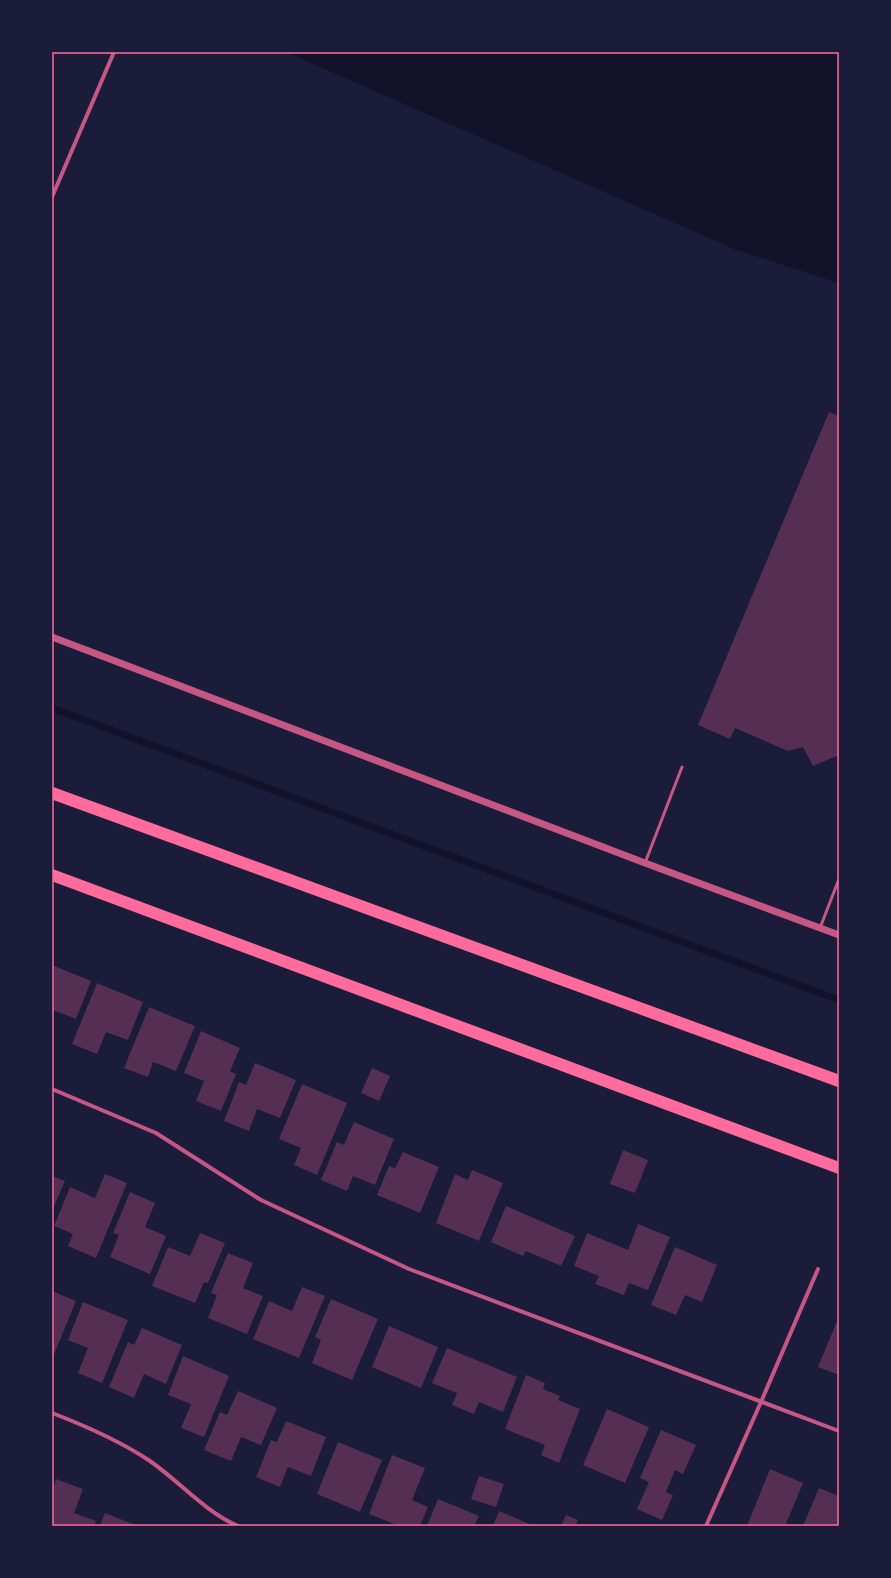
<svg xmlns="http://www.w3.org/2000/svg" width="891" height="1578" font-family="'Fira Sans Condensed',sans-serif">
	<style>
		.water { fill: #12122b }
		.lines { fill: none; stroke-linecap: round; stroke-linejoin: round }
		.stream { stroke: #12122b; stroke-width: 7 }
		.building { fill: #542f53 }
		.service { stroke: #c65784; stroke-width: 3 }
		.minor { stroke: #c65784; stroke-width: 4 }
		.tertiary { stroke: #c65784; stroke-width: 7 }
		.motorway { stroke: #ff6b9d; stroke-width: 12 }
		.neatline { fill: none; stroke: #ff6b9d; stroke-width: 1.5 }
	</style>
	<rect width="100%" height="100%" fill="#1b1b3a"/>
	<path class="water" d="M286 52H839V283L734 249Z"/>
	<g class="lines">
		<path class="stream" d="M52 708 839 1000"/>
	</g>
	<path class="building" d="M829 412 839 416V755L813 766 803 747 788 751 735 728 730 739 698 725Z
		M52 965 91 981 76 1019 53 1010 52 1013Z
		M97 983 143 1002 128 1040 106 1032 97 1054 72 1044Z
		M149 1007 195 1026 176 1071 153 1062 148 1077 124 1068Z
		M201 1031 240 1048 230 1071 236 1074 221 1111 196 1101 204 1081 184 1073Z
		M255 1063 296 1080 280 1118 257 1109 249 1131 224 1121 239 1082 246 1085Z
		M372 1068 390 1076 379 1101 361 1093Z
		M302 1084 347 1103 317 1175 294 1165 301 1148 279 1139Z
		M354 1122 394 1139 375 1185 353 1176 347 1191 321 1180 337 1142 344 1145Z
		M623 1150 648 1160 635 1193 610 1184Z
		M403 1152 439 1167 420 1213 377 1195 389 1166 395 1168Z
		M472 1170 503 1183 479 1241 436 1223 455 1174 468 1180Z
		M105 1174 127 1183 96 1258 68 1246 73 1234 54 1226 70 1187 95 1198Z
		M52 1176 65 1181 52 1211Z
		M130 1192 155 1203 145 1227 166 1236 150 1274 110 1257 119 1235 113 1233Z
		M506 1206 575 1236 561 1266 526 1251 523 1256 491 1242Z
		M638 1224 670 1237 648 1290 629 1283 624 1295 595 1284 599 1276 574 1266 587 1233 628 1250Z
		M200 1233 225 1243 208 1283 204 1282 195 1303 152 1286 168 1247 190 1256Z
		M675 1247 717 1265 702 1302 685 1295 676 1315 651 1305Z
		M228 1253 253 1263 243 1288 263 1296 247 1334 208 1318 217 1295 211 1293Z
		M302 1287 325 1296 299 1358 253 1339 269 1301 292 1311Z
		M52 1291 76 1301 52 1359Z
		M331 1299 378 1319 352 1380 312 1363 321 1340 315 1337Z
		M83 1302 128 1320 102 1383 78 1373 88 1348 68 1340Z
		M839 1316V1375L818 1367Z
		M389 1326 438 1347 421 1388 372 1367Z
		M142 1328 182 1345 166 1384 144 1374 134 1398 109 1387 128 1342 134 1345Z
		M447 1348 517 1377 503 1412 479 1402 474 1414 452 1405 457 1393 432 1383Z
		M183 1356 229 1376 204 1437 181 1428 191 1404 168 1395Z
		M526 1375 545 1383 543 1389 560 1396 558 1400 580 1409 559 1463 541 1455 545 1445 505 1429Z
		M238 1391 277 1408 261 1445 241 1437 231 1461 204 1450 220 1412 227 1415Z
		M607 1409 649 1427 625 1483 583 1465Z
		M286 1421 326 1437 311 1476 288 1467 280 1487 256 1477 271 1440 277 1442Z
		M661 1430 696 1445 683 1474 675 1470 666 1492 673 1495 662 1520 637 1509 649 1482 640 1478Z
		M338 1442 382 1460 360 1512 317 1494Z
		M392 1455 425 1468 412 1500 428 1507 420 1526H399L369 1514Z
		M770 1469 803 1483 785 1526H747Z
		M479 1476 504 1484 496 1507 471 1499Z
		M56 1479 83 1489 74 1513 96 1521 94 1526H52V1490Z
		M819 1488 839 1496V1526H803Z
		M438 1499 479 1516 474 1526H427Z
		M499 1511 534 1526H493Z
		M105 1513 138 1526H100Z
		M566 1515 578 1520 576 1524 581 1526H561Z"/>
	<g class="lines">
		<path class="service" d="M645 863 682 767
			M820 928 839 879"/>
		<path class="minor" d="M52 197 114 52
			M52 1089 156 1133 261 1200 409 1269 839 1431
			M52 1413C86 1426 120 1441 150 1461 180 1482 204 1511 238 1526
			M706 1526 761 1402 818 1269"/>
		<path class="tertiary" d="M52 637 645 863 839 935"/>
		<path class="motorway" d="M52 793 839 1081
			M52 875 839 1168"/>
	</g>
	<rect width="891" height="1578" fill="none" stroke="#1b1b3a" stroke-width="106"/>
	<rect x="53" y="53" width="785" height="1472" class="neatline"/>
</svg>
